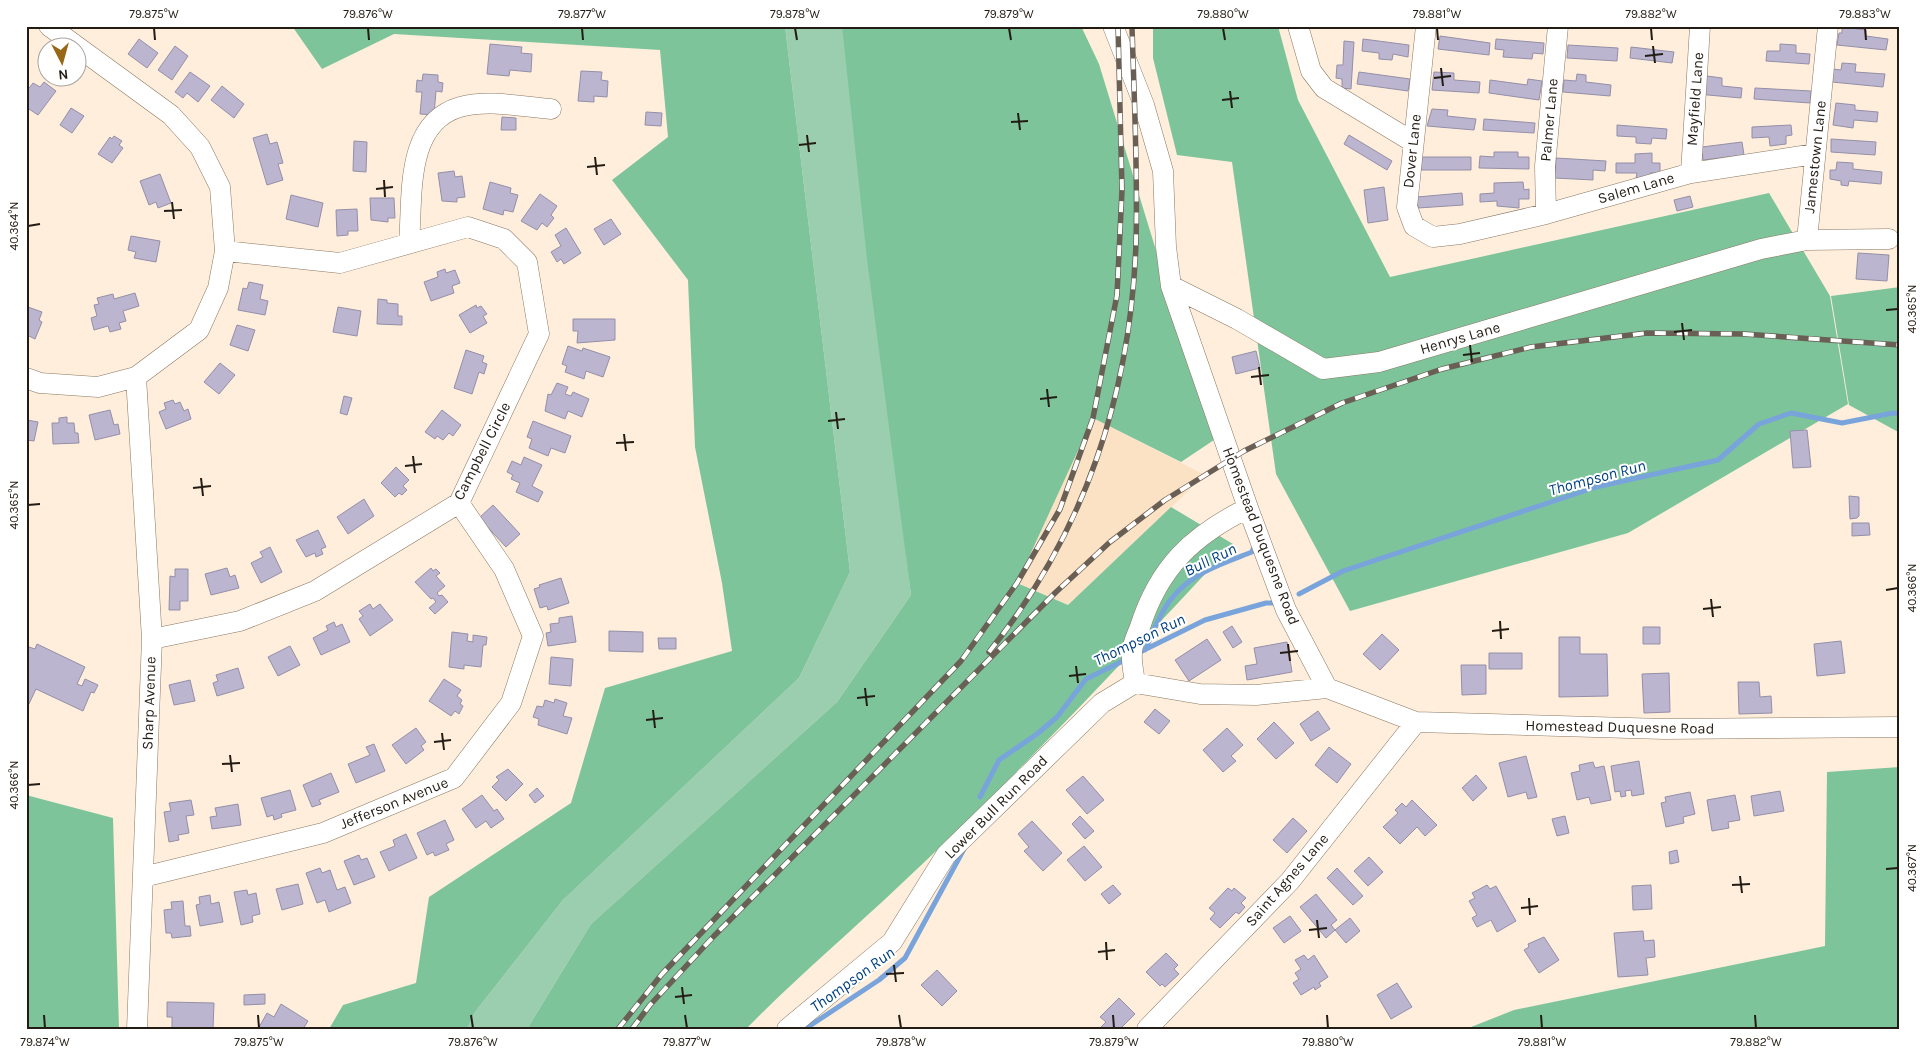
<svg xmlns="http://www.w3.org/2000/svg" width="1926" height="1055" font-family="Karla,sans-serif">
	<style>
		.built { fill: #fce2c5 }
		.green { fill: #9bceaf }
		.forest { fill: #7dc49b }
		.lines { fill: none; stroke-linecap: round; stroke-linejoin: round }
		.stream { stroke: #79a4db; stroke-width: 5 }
		.building { fill: #bbb5d0; stroke: #948fa8 }
		.minor-casing { stroke: #8a7863; stroke-width: 21 }
		.minor { stroke: #fff; stroke-width: 20 }
		.rail-casing { stroke: #695f54; stroke-width: 5.5 }
		.rail { stroke: #fff; stroke-width: 4; stroke-dasharray: 11; stroke-linecap: butt }
		.ticks { fill: none; stroke: #231c14; stroke-width: 2 }
		.labels { text-anchor: middle; stroke-width: 4; stroke-linejoin: round; paint-order: stroke }
		.street-label { font-size: 15px; fill: #231c14; stroke: #fff }
		.water-label { font-size: 16px; font-style: italic; fill: #014081; stroke: #fff }
		.neatline { fill: none; stroke: #231c14; stroke-width: 2 }
		.ticks-label { font-size: 12px; text-anchor: middle; fill: #231c14 }
	</style>
	<rect width="100%" height="100%" fill="#ffeedb"/>
	<path class="built" d="M1093 418 1205 475 1068 605 1017 583Z"/>
	<path class="green" d="M785 26H843L911 595 837 702 591 924 527 1029H467L475 1012 563 900 799 678 850 572Z"/>
	<path class="forest" d="M292 26H785L850 572 799 678 563 900 475 1012 467 1029H329L343 1005 416 983 429 897 571 803 605 688 732 651 722 583 695 447 688 280 612 180 668 137 660 50 394 34 322 69Z
		M842 26H1081L1099 64 1214 440 1181 462 1093 418 1017 583 1068 605 1171 507 1233 544C1124 661 1015 778 898 887 847 935 795 979 746 1029H527L591 924 837 702 911 595 867 259Z
		M1153 26H1278L1298 100 1390 277 1769 193 1830 296 1848 404 1628 533 1350 611 1276 474 1232 162 1177 155 1153 58Z
		M1900 287V433L1849 405 1831 296Z
		M1900 767V1029H1466L1514 1010 1825 946 1827 772Z
		M26 795 113 818 119 1029H26Z"/>
	<g class="lines">
		<path class="stream" d="M1299 594 1343 571 1596 487 1718 460 1759 424 1791 413 1842 423 1893 413 1900 414
			M1145 650C1153 633 1160 612 1172 598 1191 573 1224 563 1252 552L1255 543
			M1136 654 1205 620 1266 603H1273
			M980 797 999 760 1037 734 1057 717 1086 679 1127 659
			M805 1029 879 980 905 958 964 849"/>
	</g>
	<path class="building" d="M1842 27 1866 30V36L1888 39 1886 50 1837 45 1839 33H1842Z
		M1440 36 1490 43 1489 55 1438 49Z
		M139 39 158 53 147 68 128 54Z
		M1363 39 1409 45 1408 57 1393 54 1392 60 1379 59V53L1362 51Z
		M1496 39 1544 43 1543 54 1533 53 1532 59 1503 57 1504 50 1495 49Z
		M1344 41 1354 42 1351 89 1342 88V79L1336 78 1337 65H1343Z
		M490 44 522 47 521 53 532 54 531 72 510 70 509 76 487 74Z
		M1780 44 1796 45V53L1810 54 1809 64 1766 61 1767 51H1780Z
		M1568 45 1618 48 1617 61 1567 58Z
		M175 46 188 56 172 80 158 70Z
		M1631 47 1674 52 1672 63 1630 58Z
		M1842 63 1856 64 1855 72 1885 74 1883 87 1832 82 1833 69 1841 70Z
		M581 71 602 72 601 80 608 81 607 97 594 96V102L578 101Z
		M190 72 210 86 198 102 187 93 183 98 175 92Z
		M1359 72 1410 79 1408 91 1357 84Z
		M1434 72 1454 73V80L1480 82 1479 93 1432 90Z
		M423 74 438 75V82L443 83 442 92 436 91 434 115 420 114 422 92H416L417 80 422 81Z
		M1577 74 1586 75V82L1611 85 1610 96 1563 92 1564 80 1576 81Z
		M1707 76 1722 78V86L1742 88 1741 98 1697 94Z
		M1528 79 1542 81 1539 100 1489 93 1490 80 1527 85Z
		M44 82 56 91 38 115 26 107V92L33 83 40 87Z
		M222 86 244 104 234 118 211 100Z
		M1755 88 1811 91 1810 103 1754 99Z
		M1836 103 1855 105V110L1878 112 1877 122 1854 120 1853 128 1833 125Z
		M71 108 84 116 72 133 60 125Z
		M1432 109 1448 110 1447 116 1476 119 1474 130 1427 126Z
		M646 112 662 113 661 126 645 125Z
		M502 117 516 118V130H501Z
		M1484 119 1535 123 1534 133 1483 130Z
		M1617 125 1667 129 1666 139 1652 138 1651 144 1636 143V137L1617 136Z
		M1791 125 1792 135 1786 136V144L1770 146 1769 137 1752 138V127Z
		M267 134 270 144 277 142 283 163 278 164 283 180 267 185 253 138Z
		M1349 135 1392 161 1387 170 1344 144Z
		M114 136 122 141 119 145 123 148 112 163 98 154 110 137 112 139Z
		M1831 139 1876 142 1875 155 1831 152Z
		M354 141 367 142 366 172 353 171Z
		M1742 142 1744 155 1703 160 1702 147Z
		M1494 152H1518V157H1529V169L1479 168 1480 156 1494 157Z
		M1652 153V163H1660V173H1650V178H1636L1637 173H1616V163H1635V154Z
		M1421 157H1471V170H1421Z
		M1556 158 1606 161 1605 171 1593 170V180L1555 178Z
		M1837 162 1853 163V169L1882 172 1881 184 1849 181 1848 186 1841 185V181L1830 179V170H1836Z
		M454 171 455 177 462 176 465 197 457 198V202L442 201 438 173Z
		M160 174 171 203 158 208 156 202 149 205 140 181Z
		M490 182 511 188 510 193 518 195 513 212 504 210 503 215 483 209Z
		M1523 182 1524 190 1529 189V199H1519V208L1497 206V201L1480 202V194L1494 193V183Z
		M1384 187 1388 220 1368 223 1364 190Z
		M1462 193 1463 205 1418 208 1417 197Z
		M540 194 557 206 551 215 554 218 547 227 542 223 537 230 521 221Z
		M291 195 323 203 318 227 286 219Z
		M1690 196 1693 207 1677 211 1674 200Z
		M370 198H394L395 218H388V222L371 220Z
		M357 209 358 231H348V235L337 236 336 210Z
		M611 219 621 234 604 245 594 229Z
		M566 228 581 253 564 264 561 259 557 262 551 252 561 246 555 235Z
		M131 236 160 241 156 262 134 258 136 252 128 250Z
		M1858 253 1889 255 1887 281 1856 279Z
		M445 269 446 273 455 270 460 283 452 286 454 293 431 301 424 282 438 277 437 272Z
		M249 282 263 285 260 299 268 301 265 315 238 310 243 288 247 289Z
		M135 293 139 306 123 311 126 321 119 323 121 329 110 332 108 326 94 330 91 318 97 316 94 305 99 304 97 298 113 294 114 299Z
		M378 299 387 300V303L398 304V316H402V325L377 324Z
		M476 305 477 308 481 306 487 314 483 316 487 323 470 333 459 315Z
		M28 307 42 312 39 320 42 322 35 339 29 336 27 341Z
		M338 307 361 311 357 336 333 332Z
		M573 319H615V340L577 343 578 331H573Z
		M237 325 255 330 248 351 230 345Z
		M568 346 582 351 583 348 610 357 603 377 586 371 584 379 565 372 567 366 562 364Z
		M466 350 484 356 482 362 487 364 484 374 479 372 472 394 454 388Z
		M1256 351 1260 368 1236 374 1232 357Z
		M220 363 235 375 219 394 204 382Z
		M557 383 568 387 565 394 571 396 573 392 589 399 582 417 568 411 565 419 545 411 548 394 551 395Z
		M344 396 352 398 347 415 340 413Z
		M173 400 175 404 180 402 184 411 188 409 191 419 166 429 159 412 166 409 164 403Z
		M110 410 114 425 118 424 120 434 95 440 89 415Z
		M442 410 461 425 453 436 449 433 443 440 437 436 435 439 425 432Z
		M26 413H28L27 420 38 422 34 441 26 440Z
		M67 417V423H74L75 433H78L79 443 53 444 52 423H59V418Z
		M533 421 571 436 565 453 551 448 548 456 529 448 532 439 527 437Z
		M1807 430 1811 467 1793 468 1790 431Z
		M524 457 542 465 532 486 543 492 538 502 516 492 520 483 511 479 513 475 507 472 512 461 521 465Z
		M396 467 409 480 403 486 407 490 402 495 399 493 395 497 381 483Z
		M1849 496 1859 497V516L1857 518 1850 519Z
		M364 499 374 516 348 534 337 517Z
		M493 505 520 534 506 547 479 518Z
		M1852 523H1869L1870 535 1852 536Z
		M318 530 326 547 321 549 323 554 316 557 315 553 306 557 296 540Z
		M270 547 282 572 261 583 251 563 263 557 260 552Z
		M227 568 230 577 235 575 239 588 211 595 205 574Z
		M431 568 433 571 436 569 440 573 436 576 445 586 437 593 439 596 442 595 448 602 435 614 429 608 436 602 433 598 431 599 415 582Z
		M175 569H188V601H180V610H169L170 576 175 577Z
		M561 578 569 603 548 610 547 606 540 608 534 589 540 587 539 585Z
		M370 604 373 609 380 604 393 620 370 636 359 619 363 616 359 611Z
		M572 616 576 642 548 646 546 633 551 632 550 624 559 623V618Z
		M334 622 336 627 342 624 350 642 321 655 313 638 328 630 326 626Z
		M1232 626 1242 642 1233 648 1223 632Z
		M1643 627H1660V644H1643Z
		M609 631 643 632V652L609 651Z
		M452 632 468 634 467 641 473 642V635L487 637 486 645H483L481 667 464 665V669L449 667Z
		M1382 634 1399 650 1380 670 1363 654Z
		M1559 637H1580V654H1607L1608 696 1559 697Z
		M658 638H676V649H659Z
		M1207 639 1221 660 1189 681 1175 660Z
		M1841 641 1845 673 1817 676 1814 644Z
		M1287 642 1292 672 1247 680 1245 666 1257 664 1254 648Z
		M37 644 85 667 77 684 82 686 85 679 98 685 94 693 91 692 83 711 36 689 26 710V646L35 649Z
		M290 646 300 665 278 676 268 657Z
		M1489 653H1522V669H1489Z
		M551 657 573 659 571 686 549 684Z
		M1461 665H1486V694L1462 695Z
		M238 668 244 688 217 696 213 683 218 681 216 675Z
		M1669 673 1670 712 1644 713 1642 674Z
		M444 679 461 690 457 696 462 700 460 704 463 706 459 714 455 711 451 716 429 701Z
		M190 680 195 701 174 705 169 685Z
		M1738 682H1759L1760 697 1771 696 1772 713 1739 714Z
		M555 699 567 703 563 716 572 718 567 734 538 725 539 719 533 717 537 706 543 707 545 700 554 703Z
		M1155 709 1170 721 1159 734 1144 722Z
		M1318 711 1330 729 1311 741 1300 724Z
		M1274 722 1294 743 1276 759 1257 739Z
		M416 728 426 742 421 746 424 750 406 764 392 745Z
		M1227 728 1243 745 1231 756 1236 761 1223 772 1203 750Z
		M374 744 385 771 356 783 348 764 370 755 366 747Z
		M1329 747 1351 764 1337 783 1315 765Z
		M1526 756 1537 797 1528 799 1526 792 1508 797 1499 763Z
		M1639 761 1644 794 1632 796 1631 790 1625 791 1626 796 1621 797 1620 791 1615 792 1611 766Z
		M1593 762 1595 768 1604 766 1611 800 1591 804 1589 797 1577 800 1571 773 1580 771 1579 765Z
		M508 769 523 784 506 801 492 787 499 780 496 777Z
		M331 773 339 792 319 800 321 804 312 807 303 785Z
		M1476 775 1487 788 1473 801 1462 788Z
		M1083 776 1104 800 1087 814 1066 790Z
		M537 788 544 796 535 803 529 795Z
		M290 790 296 810 281 814 282 817 274 820 273 815 267 817 261 798Z
		M1780 791 1784 811 1754 816 1751 796Z
		M1690 792 1695 814 1683 817 1684 823 1666 827 1661 803 1666 802 1665 797Z
		M482 795 494 811 497 809 504 819 491 828 486 821 476 828 462 809Z
		M1735 795 1740 820 1728 822 1729 828 1712 831 1707 800Z
		M191 800 194 815 186 816 189 833 178 835 179 840 169 842 164 812 171 811 169 803Z
		M1412 800 1437 825 1425 836 1417 827 1400 844 1383 827 1398 813 1395 810 1402 803 1406 807Z
		M238 804 241 825 212 829 210 817 217 816 215 808Z
		M1080 816 1094 831 1085 839 1072 824Z
		M1565 816 1569 833 1557 836 1552 819Z
		M1293 818 1307 831 1287 853 1273 840Z
		M445 820 454 840 446 844 449 850 435 856 433 852 427 855 417 833Z
		M1032 821 1062 853 1043 871 1024 851 1029 847 1018 834Z
		M406 834 417 858 389 871 380 852 395 846 393 840Z
		M1084 846 1102 867 1085 881 1067 860Z
		M1677 850 1679 862 1670 864 1669 852Z
		M359 855 361 860 367 858 375 877 354 885 344 861Z
		M1369 857 1383 872 1368 886 1354 871Z
		M320 868 322 873 330 870 337 890 345 887 351 903 329 912 325 900 317 903 306 873Z
		M1337 868 1363 896 1353 905 1327 878Z
		M298 884 303 904 282 910 276 889Z
		M1113 885 1121 894 1109 904 1101 894Z
		M1487 885 1490 889 1496 886 1516 921 1497 932 1491 920 1477 927 1472 918 1477 915 1469 901 1475 898 1472 893Z
		M1651 885 1652 909 1633 910 1632 886Z
		M1228 888 1232 891 1234 888 1246 898 1241 903 1245 907 1239 914 1236 912 1220 928 1210 919 1215 913 1209 908Z
		M247 890 248 895 256 893 260 914 252 916 253 922 241 925 234 892Z
		M1316 894 1337 920 1331 925 1335 930 1326 938 1300 907Z
		M210 895 211 904 219 902 223 922 200 926 196 905 200 904 199 897Z
		M183 901 185 926H190L191 936 172 938 171 933H166L164 910 172 909 171 902Z
		M1290 916 1301 931 1284 943 1273 928Z
		M1350 918 1360 931 1346 943 1335 930Z
		M1643 931 1644 941 1654 940 1655 957 1646 958 1648 975 1618 977 1614 933Z
		M1544 937 1559 960 1539 973 1524 950 1529 947 1528 944Z
		M1166 953 1178 965 1174 969 1179 974 1165 987 1162 984 1160 986 1146 972Z
		M1304 955 1308 960 1314 955 1328 977 1319 983 1321 986 1315 990 1314 987 1301 995 1293 983 1299 979 1295 973 1301 969 1295 960Z
		M937 970 957 991 942 1006 921 985Z
		M1397 983 1412 1007 1391 1019 1377 995Z
		M265 994V1004L244 1005V995Z
		M1119 998 1135 1014 1120 1029H1099L1106 1022 1100 1017Z
		M167 1002 214 1003 213 1029H172V1017H167Z
		M281 1004 308 1021 303 1029H258L267 1013 274 1017Z"/>
	<g class="lines">
		<g class="minor-casing">
			<path id="minor" d="M1113 26 1144 105 1163 171 1166 247 1171 286 1248 508 1286 610 1327 688 1416 722 1664 729 1900 727
				M1298 26 1311 71 1324 88 1413 142
				M1426 26 1407 207 1414 226 1433 237 1460 234 1546 214 1691 173 1815 154
				M1691 173 1700 26
				M1546 214 1545 166 1558 26
				M1807 240 1889 239
				M409 243C413 198 404 123 460 107 488 99 523 107 551 109
				M1171 286 1237 319 1323 369 1379 362 1761 249 1807 240 1828 26
				M136 377 152 639 137 1029
				M26 378 40 383 98 387 136 377 199 330 218 288 225 251 220 187 200 147 171 115 49 26
				M152 639 240 621 315 591 459 503 539 334 527 262 504 239 468 227 340 263 225 251
				M1135 683C1134 674 1131 662 1132 653 1132 644 1137 635 1140 627 1159 567 1193 535 1248 508
				M143 877 323 833 454 778 511 703 533 636 504 569 459 503
				M787 1029 892 942 946 855 1102 703 1135 683 1200 694 1256 695 1327 688
				M1147 1029 1290 881 1416 722"/>
		</g>
		<use href="#minor" class="minor"/>
		<g class="rail-casing">
			<path id="rail" d="M989 652C1084 534 1131 394 1136 242 1138 170 1134 98 1132 26
				M618 1029 662 974 961 661 1017 583 1060 509 1093 418 1117 295 1122 190 1118 26
				M632 1029 650 1005 714 936 1056 592 1110 542 1165 500 1244 451 1342 403 1442 369 1531 347 1647 333 1744 334 1900 345"/>
		</g>
		<use href="#rail" class="rail"/>
	</g>
	<path class="ticks" d="M154 28 155 40M368 28 369 40M582 28 583 40M795 28 797 40M1009 28 1011 40M1223 28 1225 40M1437 28 1438 40M1651 28 1652 40M1865 28 1866 40M1653 46 1655 63M1645 56 1663 54M1441 68 1443 86M1434 78 1451 76M1230 91 1232 108M1222 100 1239 98M1018 113 1020 130M1011 122 1028 121M807 135 809 152M799 145 816 143M595 157 597 175M587 167 605 165M384 180 385 197M376 189 393 187M172 202 174 219M164 211 182 210M28 226 40 224M1886 310 1898 309M1682 323 1684 340M1674 332 1692 330M1470 345 1472 362M1463 355 1480 353M1259 367 1261 385M1251 377 1269 375M1047 389 1049 407M1040 399 1057 397M836 412 838 429M828 421 845 419M624 434 626 451M616 443 634 442M413 456 415 473M405 466 422 464M201 478 203 496M193 488 211 486M28 505 40 504M1886 590 1898 588M1711 599 1713 617M1703 609 1721 607M1500 621 1501 639M1492 631 1509 629M1288 644 1290 661M1280 653 1298 651M1076 666 1078 683M1069 676 1086 674M865 688 867 706M857 698 875 696M653 710 655 728M646 720 663 718M442 733 444 750M434 742 451 740M230 755 232 772M222 764 240 763M28 785 40 784M1886 869 1898 868M1740 876 1742 893M1732 885 1750 884M1529 898 1530 915M1521 908 1538 906M1317 920 1319 938M1309 930 1327 928M1106 942 1107 960M1098 952 1115 950M894 965 896 982M886 974 904 973M682 987 684 1004M675 997 692 995M44 1015 45 1028M258 1015 259 1028M471 1015 473 1028M685 1015 687 1028M899 1015 901 1028M1113 1015 1114 1028M1327 1015 1328 1028M1541 1015 1542 1028M1755 1015 1756 1028"/>
	<g class="labels">
		<g class="street-label">
			<text transform="translate(1695 99) rotate(-86)" y="5">Mayfield Lane</text>
			<text transform="translate(1549 120) rotate(-85)" y="5">Palmer Lane</text>
			<text transform="translate(1412 151) rotate(-84)" y="5">Dover Lane</text>
			<text transform="translate(1815 157) rotate(-84)" y="5">Jamestown Lane</text>
			<text transform="translate(1636 188) rotate(-16)" y="5">Salem Lane</text>
			<text transform="translate(1460 338) rotate(-16)" y="5">Henrys Lane</text>
			<text transform="translate(482 451) rotate(-63)" y="5">Campbell Circle</text>
			<text transform="translate(1261 536) rotate(69)" y="5">Homestead Duquesne Road</text>
			<text transform="translate(149 703) rotate(-88)" y="5">Sharp Avenue</text>
			<text transform="translate(1620 727) rotate(1)" y="5">Homestead Duquesne Road</text>
			<text transform="translate(394 803) rotate(-22)" y="5">Jefferson Avenue</text>
			<text transform="translate(996 807) rotate(-45)" y="5">Lower Bull Run Road</text>
			<text transform="translate(1287 880) rotate(-49)" y="5">Saint Agnes Lane</text>
		</g>
		<g class="water-label">
			<text transform="translate(1597 477) rotate(-15)" y="6">Thompson Run</text>
			<text transform="translate(1210 559) rotate(-26)" y="6">Bull Run</text>
			<text transform="translate(1139 639) rotate(-26)" y="6">Thompson Run</text>
			<text transform="translate(852 979) rotate(-36)" y="6">Thompson Run</text>
		</g>
	</g>
	<rect width="1926" height="1055" fill="none" stroke="#ffffff" stroke-width="55"/>
	<g transform="translate(62 62) rotate(174)"><circle r="24" fill="#ffffff" stroke="#a7a4a1"/>
	<path d="M0-4L9 19L0 12L-9 19Z" fill="#976617"/>
	<text y="-8" font-size="14" font-weight="bold" text-anchor="middle" fill="#231c14">N</text>
	</g>
	<rect x="28" y="28" width="1870" height="1000" class="neatline"/>
	<g class="ticks-label">
		<text x="154" y="18">79.875°W</text>
		<text x="368" y="18">79.876°W</text>
		<text x="582" y="18">79.877°W</text>
		<text x="795" y="18">79.878°W</text>
		<text x="1009" y="18">79.879°W</text>
		<text x="1223" y="18">79.880°W</text>
		<text x="1437" y="18">79.881°W</text>
		<text x="1651" y="18">79.882°W</text>
		<text x="1865" y="18">79.883°W</text>
		<text transform="translate(14 226) rotate(-90)" y="4">40.364°N</text>
		<text transform="translate(1912 309) rotate(-90)" y="4">40.365°N</text>
		<text transform="translate(14 505) rotate(-90)" y="4">40.365°N</text>
		<text transform="translate(1912 588) rotate(-90)" y="4">40.366°N</text>
		<text transform="translate(14 785) rotate(-90)" y="4">40.366°N</text>
		<text transform="translate(1912 868) rotate(-90)" y="4">40.367°N</text>
		<text x="45" y="1046">79.874°W</text>
		<text x="259" y="1046">79.875°W</text>
		<text x="473" y="1046">79.876°W</text>
		<text x="687" y="1046">79.877°W</text>
		<text x="901" y="1046">79.878°W</text>
		<text x="1114" y="1046">79.879°W</text>
		<text x="1328" y="1046">79.880°W</text>
		<text x="1542" y="1046">79.881°W</text>
		<text x="1756" y="1046">79.882°W</text>
	</g>
</svg>
